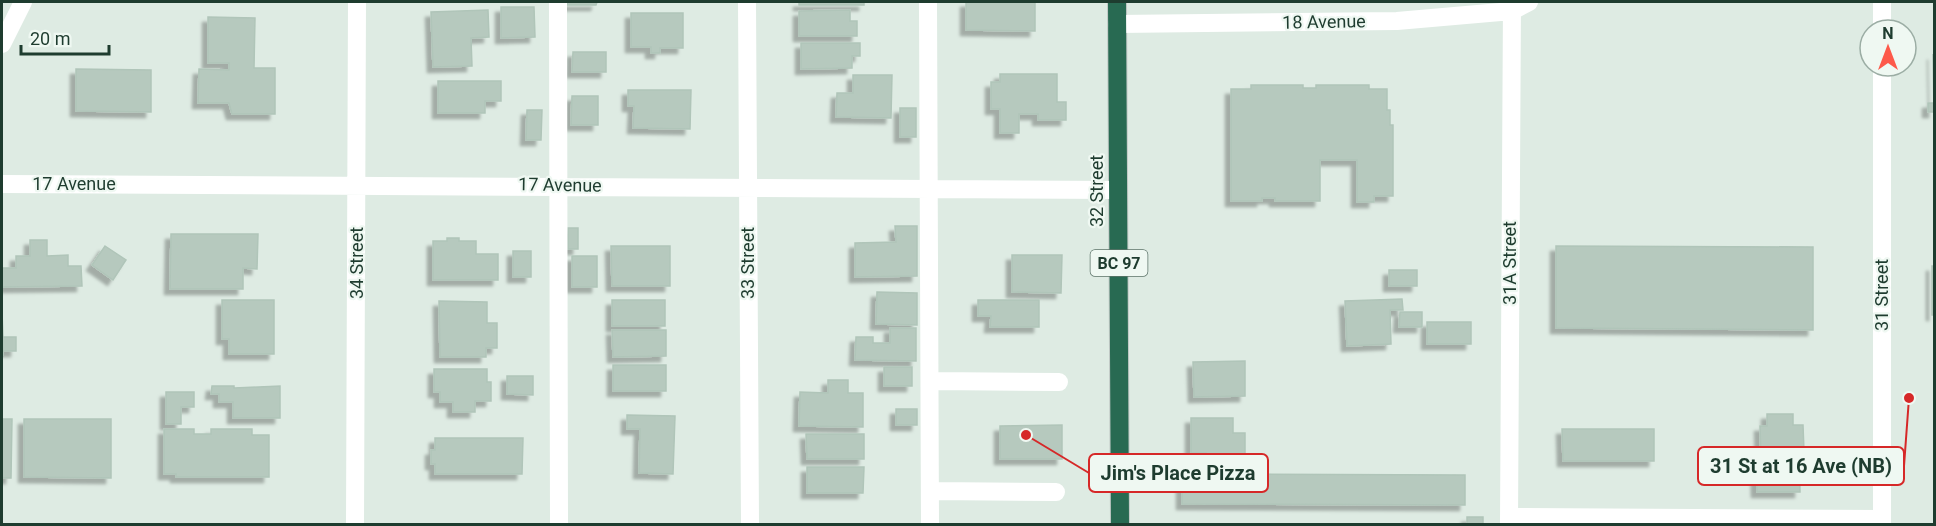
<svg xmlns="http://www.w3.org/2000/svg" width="1936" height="526" font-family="Roboto,sans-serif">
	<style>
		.building { fill: #b6c9be; stroke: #b0c5b9; stroke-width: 1.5; filter: url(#shadow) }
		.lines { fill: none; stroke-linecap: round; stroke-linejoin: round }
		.highway-casing { stroke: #c0c8c5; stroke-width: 20 }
		.minor { stroke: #fff; stroke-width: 18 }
		.highway { stroke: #286a52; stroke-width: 18 }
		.labels { text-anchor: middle; stroke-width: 4.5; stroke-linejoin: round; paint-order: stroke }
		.shield { fill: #eff8f2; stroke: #5d746a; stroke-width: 1.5 }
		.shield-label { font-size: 16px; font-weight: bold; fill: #1e3c2f }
		.street-label { font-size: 18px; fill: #1e3c2f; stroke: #eff8f2 }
		.leader { fill: none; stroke: #d62828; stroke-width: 2 }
		.callout-dot { fill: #d62828; stroke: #eff8f2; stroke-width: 2 }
		.callout { fill: #eff8f2; stroke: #d62828; stroke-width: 2 }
		.callout-label { font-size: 20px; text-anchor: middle; font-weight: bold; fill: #1e3c2f }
	</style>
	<defs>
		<filter id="shadow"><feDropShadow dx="-5.5" dy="5.5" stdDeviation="1.5" flood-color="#0004"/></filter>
	</defs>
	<rect width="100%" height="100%" fill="#deebe3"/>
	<path class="building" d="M567 2H597L596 5H567Z
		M799 2H864V5H799Z
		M966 2H1035V31L966 30Z
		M501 7H534L535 37 501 38Z
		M488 10 489 37 471 38 472 66 433 67 431 12Z
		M850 10V21H857V36H799V11Z
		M631 13H683V48H660V53H651V47H631Z
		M208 17 255 18 254 68H275V114H232L229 103H198L199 69 229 70V63H208Z
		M801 43H860V56H852V68L801 69Z
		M573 52H606V72H572Z
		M1933 54 1934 112H1928V103H1934Z
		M76 69 151 70V112L76 111Z
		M1000 74H1057V102H1066V120H1038V114H1019V133H1000V109H991V82H1000Z
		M853 75H892L891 118 836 117 837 93H853Z
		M438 81H501V101H485V113H438Z
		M1251 85H1303V88H1316V85H1369V89H1387V110H1390V125H1393V196H1374V202H1357V160H1320V201H1275V198H1262V201H1231V89H1251Z
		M628 90H691L690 129 633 128 634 106H628Z
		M572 96H598V125H571Z
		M900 108H916V137H900Z
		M527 110H542L541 140H526Z
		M895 226H917V276L855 277V243L896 242Z
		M568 228H578V249H568Z
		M171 234H258L257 269 243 268V289H170Z
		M447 238H459V241H476V254H498V280H433V241H447Z
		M30 240H47V256L68 255V266H81L82 286 2 287V268H16V256H30Z
		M105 246 126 260 113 280 92 265Z
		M611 246H670V286H612Z
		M1556 246 1813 247V330L1556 328Z
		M513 251H531V277H513Z
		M1012 255H1062L1061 293 1012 292Z
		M572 256H597V287H572Z
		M1932 266H1934V315H1932Z
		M1389 270H1417V286H1389Z
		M877 292 917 293V325L876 324Z
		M1402 299 1403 310H1390L1391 344 1347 346 1345 301Z
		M222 300H274V354H229V339H222Z
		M612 300H665V326H612Z
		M978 300H1039V327H990L991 316H978Z
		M439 301 487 302V323H497V348H486V357H440Z
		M2 312 3 337H16V351H3V356Z
		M1400 312H1422V327H1399Z
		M1427 322H1471V344H1427Z
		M890 328H916V361L855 360 856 337H873V343H890Z
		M612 330H666V356L613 357Z
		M1245 361V396L1194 397 1193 362Z
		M613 365H666V391H613Z
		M884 367H912V386H884Z
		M434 369H487V382H491V401H475V412H453V402H440V392H434Z
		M507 376H533V395L507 394Z
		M828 380H848V393H863V427L799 426 800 392 828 393Z
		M212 386H234V388L280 386V418H233V402H219V394H211Z
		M166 392H194V407H181V424H166Z
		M896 409H917V425H896Z
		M1767 414H1793V425H1803L1804 451H1799L1800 492H1757L1756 462H1761L1760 426H1767Z
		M627 415 675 416 673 474 639 473 640 429H627Z
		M1191 418H1233V433H1245V458H1206V453H1191Z
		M2 419H12L11 478H2Z
		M24 419H111V478L24 477Z
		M1062 425V459H1000V426Z
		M164 429H194V434H211V429H252V435H269V477H176V474H164Z
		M1562 429H1654V461H1563Z
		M806 434H864V459H807Z
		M435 438H523L522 474H435V464H431V450H435Z
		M807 467H864L863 493H807Z
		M1182 474 1465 475V505L1182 504Z
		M1467 517H1483V524H1467Z"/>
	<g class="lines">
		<g class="highway-casing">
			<path id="highway" d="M1117 2 1120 524"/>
		</g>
		<path class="minor" d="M558 2 559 524
			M747 2 750 524
			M928 2 930 524
			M1117 24 1397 21 1512 11 1529 2
			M1882 30V2
			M2 44 23 2
			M2 184 1118 190
			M932 381 1059 382
			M931 491 1056 492
			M1509 517 1882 519
			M355 524 357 2
			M1509 524 1512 2
			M1882 524V66"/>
		<use href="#highway" class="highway"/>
	</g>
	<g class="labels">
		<rect class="shield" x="1090.5" y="250" width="57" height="26" rx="4.5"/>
		<g class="shield-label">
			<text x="1119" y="269">BC 97</text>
		</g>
		<g class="street-label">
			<text transform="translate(1324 22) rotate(-1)" y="6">18 Avenue</text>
			<text x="74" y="190">17 Avenue</text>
			<text transform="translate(560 185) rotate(1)" y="6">17 Avenue</text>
			<text transform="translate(1097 191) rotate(-90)" y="6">32 Street</text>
			<text transform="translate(357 263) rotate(-90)" y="6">34 Street</text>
			<text transform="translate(748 263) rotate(-90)" y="6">33 Street</text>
			<text transform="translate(1510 263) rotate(-90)" y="6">31A Street</text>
			<text transform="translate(1882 295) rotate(-90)" y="6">31 Street</text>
		</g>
	</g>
	<path class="leader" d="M1909 398L1904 466M1026 435L1089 473"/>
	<g class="callout-dot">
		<circle cx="1909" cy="398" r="6"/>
		<circle cx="1026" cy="435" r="6"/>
	</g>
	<g class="callout">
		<rect x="1698" y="447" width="206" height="38" rx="6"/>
		<rect x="1089" y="454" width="179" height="38" rx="6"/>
	</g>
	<g class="callout-label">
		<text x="1801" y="473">31 St at 16 Ave (NB)</text>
		<text x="1178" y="480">Jim's Place Pizza</text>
	</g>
	<rect width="1936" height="526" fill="none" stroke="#1e3c2f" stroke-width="6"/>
	<g transform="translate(1888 48)"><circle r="28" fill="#eff8f2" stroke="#9bada4" stroke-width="1.5"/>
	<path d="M0-4.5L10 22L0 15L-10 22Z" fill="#fd594a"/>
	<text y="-9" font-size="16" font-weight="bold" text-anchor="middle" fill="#1e3c2f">N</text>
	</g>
	<path d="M21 45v9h88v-9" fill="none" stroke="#1e3c2f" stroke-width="3"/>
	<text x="30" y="45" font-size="18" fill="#1e3c2f" stroke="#eff8f2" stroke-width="4.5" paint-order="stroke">20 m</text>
</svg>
